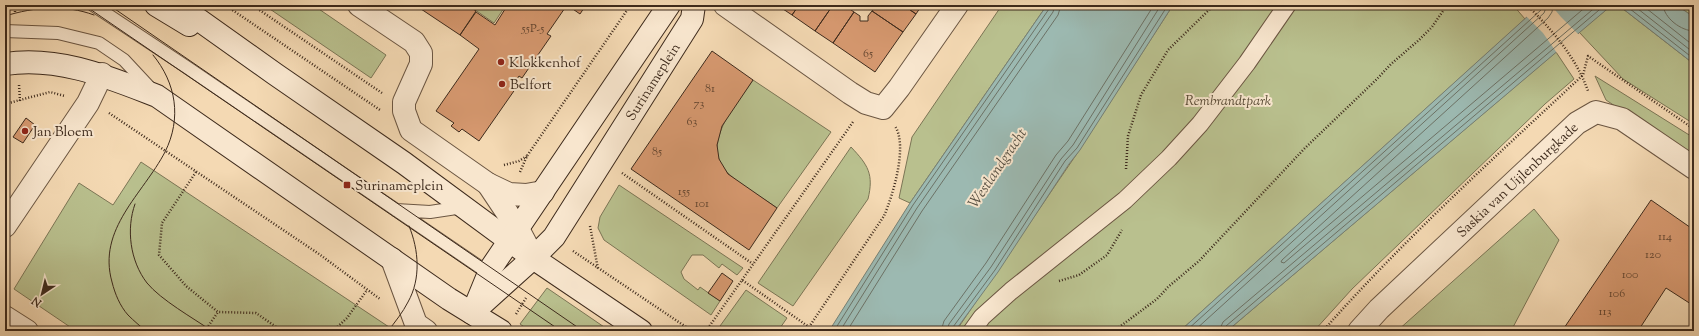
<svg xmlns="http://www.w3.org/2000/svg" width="1699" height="336" font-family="'Sorts Mill Goudy',serif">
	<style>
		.green { fill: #b9c08e; stroke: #7b7555 }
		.water { fill: #9cb9b1; stroke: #768075 }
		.pier { fill: #f4d9b3 }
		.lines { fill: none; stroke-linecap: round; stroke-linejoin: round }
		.shore { stroke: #6c7266; stroke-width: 1 }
		.building { fill: #d79970; stroke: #3d2a1c }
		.service-casing { stroke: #6b5642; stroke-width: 14 }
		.pedestrian-casing { stroke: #6b5642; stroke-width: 19 }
		.minor-casing { stroke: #6b5642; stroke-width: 24 }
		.secondary-casing { stroke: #3d2a1c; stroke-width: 24 }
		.path { stroke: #3d2a1c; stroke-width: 2.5; stroke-dasharray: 1 2; stroke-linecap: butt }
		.service { stroke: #f8e6ce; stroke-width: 12 }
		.pedestrian { stroke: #f8e6ce; stroke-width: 17 }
		.minor { stroke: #f8e6ce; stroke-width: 22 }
		.secondary { stroke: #f8e6ce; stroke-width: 22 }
		.tram { stroke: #3d2a1c; stroke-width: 1 }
		.poi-dot { fill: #8f2418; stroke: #f8e6ce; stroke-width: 1.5 }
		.labels { text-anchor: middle; stroke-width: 4; stroke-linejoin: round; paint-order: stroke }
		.number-label { font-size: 12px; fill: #644631 }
		.poi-label { font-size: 14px; fill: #3d2a1c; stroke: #f8e6ce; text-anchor: start }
		.street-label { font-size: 14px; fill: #3d2a1c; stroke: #f8e6ce }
		.park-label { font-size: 14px; font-style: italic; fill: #564833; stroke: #f8e6ce }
		.water-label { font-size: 15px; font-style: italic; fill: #554e41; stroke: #f8e6ce }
	</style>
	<rect width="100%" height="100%" fill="#f4d9b3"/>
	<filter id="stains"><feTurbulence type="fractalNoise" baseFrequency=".005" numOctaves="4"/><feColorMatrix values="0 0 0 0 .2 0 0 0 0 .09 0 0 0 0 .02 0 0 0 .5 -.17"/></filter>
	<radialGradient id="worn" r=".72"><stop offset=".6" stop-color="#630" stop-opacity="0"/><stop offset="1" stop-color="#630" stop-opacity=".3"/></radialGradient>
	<path class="green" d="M264 5H313L386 55 371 78Z
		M468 5H506L494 23Z
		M1002 5H1047L910 203 899 198 912 137Z
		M1173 5H1513L1525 19 1180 331H956L1076 155Z
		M1612 5H1618L1694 64V124L1623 79 1579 32Z
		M1676 5H1694V17Z
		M1556 52 1574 79 1545 104 1352 289 1314 331H1227Z
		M1595 76 1694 138V159L1606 100Z
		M753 80 831 132 777 208C762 197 743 188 729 174 698 145 736 105 753 80Z
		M851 147C868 165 874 174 868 199L793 306 758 283Z
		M141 162 395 331H76L14 289 79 183 113 205Z
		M619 185 743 268 737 275 722 264 719 268 703 255H692L681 272 684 279 698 290 700 287 720 301 711 315 604 240 598 228 600 217Z
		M1534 209 1559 240 1511 331H1397Z
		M547 288 610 331H530L520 324Z
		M746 290 787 318 778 331H728L720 326Z"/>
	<path class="water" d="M1047 5H1173L1080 150 1069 164 998 272 955 331H829L910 203Z
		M1540 5H1612L1227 331H1180Z
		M1618 5H1676L1694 17V64Z"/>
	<path class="pier" d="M1537 5H1551L1561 17 1579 35 1557 53 1543 33 1525 15Z"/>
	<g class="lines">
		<path class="shore" d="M1553 5 1552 12 1548 18 1282 260 1281 262 1284 263 1588 5
			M1625 5 1694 59
			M1633 5 1694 53
			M1642 5 1694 46
			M1663 5C1664 18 1681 31 1694 31
			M834 331 913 205 1049 9 1050 5
			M840 331 917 208 1053 12 1055 5
			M847 331 922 211 1058 15 1061 5
			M941 331 944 321 986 263 1056 155 1068 141 1154 5
			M947 331 949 324 991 267 1061 159 1073 145 1161 5
			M953 331V327L995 270 1065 161 1077 148 1168 5
			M1186 331 1541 10 1542 5
			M1194 331 1544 13 1547 5
			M1219 331 1223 322 1598 5
			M1224 331 1226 326 1605 5"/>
	</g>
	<path class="building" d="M415 5H467L476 11 460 35Z
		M513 5H586L580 14 567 5 547 34 551 36 522 78 519 76 513 85 516 88 479 141 462 129 459 132 451 126 454 123 436 111 479 49 460 35 476 12 495 25 507 6 510 9Z
		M777 5H799L792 15Z
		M799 5H833L815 31 792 15Z
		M833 5H844L854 12 833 43 815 31Z
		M876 5H903L916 14 903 32 872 11Z
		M903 5H922L916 14Z
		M872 11 903 32 875 72 833 43 854 12 860 16V21H868V16Z
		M712 51 753 80 722 126 717 145 719 159 728 174 777 208 749 250 631 169Z
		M26 118 35 125 23 143 13 137Z
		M1651 200 1694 230V306L1666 288 1638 331H1562Z
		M722 273 733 281 720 301 708 293Z"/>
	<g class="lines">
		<g class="service-casing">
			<path id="service" d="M93 5 188 68 493 276
				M5 31 58 33 99 43 124 60 151 89
				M396 210 430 212 463 207"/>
		</g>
		<g class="pedestrian-casing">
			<path id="pedestrian" d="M972 331 982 317 1011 291 1125 200 1169 158 1200 124 1247 63 1287 5"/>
		</g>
		<g class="minor-casing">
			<g id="minor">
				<path d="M359 5 414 42 421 53V64L404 102V111L411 130 488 184 509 194 526 195 543 192"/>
				<path d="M725 5 850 93 866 103 883 108 899 88 957 5"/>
				<path d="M488 184 518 229 526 244"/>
				<path d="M5 226 88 103 102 74"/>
				<path d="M392 259 416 324 426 331"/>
				<path d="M5 317 27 331"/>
				<path id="s1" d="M1359 331 1379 309 1577 123 1596 112 1622 119 1694 168"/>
			</g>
		</g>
		<g class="secondary-casing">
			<g id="secondary">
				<path d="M156 5 189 25"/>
				<path d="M178 5 275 74 404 163 533 258 641 331"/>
				<path d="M5 64C59 56 108 77 157 96L449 299 501 331"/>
				<path d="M475 307 491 268 669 5"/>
				<path id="s2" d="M472 313 533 258 554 237 692 19 694 5"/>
			</g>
		</g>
		<path class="path" d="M15 5V12
			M225 5 380 110
			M252 5 382 93
			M1527 5C1552 30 1576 57 1588 91
			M19 85 20 101
			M5 104 50 92 65 96
			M109 113 319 254 380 299
			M504 165 519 161 527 156
			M1126 169 1128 136 1141 95 1168 50 1214 5
			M196 172 162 223 159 255 186 286 218 312 256 313 282 331
			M520 172 527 156 630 6 633 5
			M622 173 753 264
			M590 226 598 269
			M573 251 692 331
			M742 280 853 122
			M1059 281 1079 275 1107 255 1122 230
			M516 314 526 298
			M205 331 218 312
			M333 331 347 318 367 290
			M706 331 742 280 809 327 884 216C893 195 908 146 895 126
			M1114 331 1157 299 1168 287 1199 261 1304 149 1377 79 1391 64 1419 40 1432 27 1447 5
			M1323 331C1403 240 1494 158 1583 75L1588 56 1694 129"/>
		<use href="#service" class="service"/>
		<use href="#pedestrian" class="pedestrian"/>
		<use href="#minor" class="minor"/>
		<use href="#secondary" class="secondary"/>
		<path class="tram" d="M84 5 561 331
			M109 5 583 331
			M5 16C35 7 64 4 94 15
			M135 204C126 229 130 261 147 283 161 300 193 318 212 331
			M146 331C140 326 134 321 128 315 120 306 115 294 112 282 97 229 143 194 165 152 182 118 176 83 153 55
			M388 331C395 322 403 312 408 302 421 279 419 250 409 226"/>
	</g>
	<g class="poi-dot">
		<circle cx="501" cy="62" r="4"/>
		<circle cx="502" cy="84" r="4"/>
		<circle cx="25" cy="131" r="4"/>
		<rect x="343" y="181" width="8" height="8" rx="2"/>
	</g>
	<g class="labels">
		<g class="number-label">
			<text x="533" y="32">55P-5</text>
			<text x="868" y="57">65</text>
			<text x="710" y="92">81</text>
			<text x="699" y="107">73</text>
			<text x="692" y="125">63</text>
			<text x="657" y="155">85</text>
			<text x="684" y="195">155</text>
			<text x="702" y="207">101</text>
			<text x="1665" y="240">114</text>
			<text x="1653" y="258">120</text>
			<text x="1630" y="278">100</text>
			<text x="1617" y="297">106</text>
			<text x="1605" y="315">113</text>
		</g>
		<g class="poi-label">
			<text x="509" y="67">Klokkenhof</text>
			<text x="510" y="89">Belfort</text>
			<text x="33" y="136">Jan Bloem</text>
			<text x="355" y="190">Surinameplein</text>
		</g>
		<g class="street-label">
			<text dy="5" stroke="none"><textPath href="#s2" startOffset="296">Surinameplein</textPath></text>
			<text dy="5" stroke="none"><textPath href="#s1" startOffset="219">Saskia van Uijlenburgkade</textPath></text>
		</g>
		<g class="park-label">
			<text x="1228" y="105">Rembrandtpark</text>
		</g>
		<g class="water-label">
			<text transform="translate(997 168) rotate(-56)" y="5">Westlandgracht</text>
		</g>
	</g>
	<rect width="1699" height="336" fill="none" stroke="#f4d9b3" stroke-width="20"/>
	<rect x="6" y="6" width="1687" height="324" fill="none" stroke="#3d2a1c" stroke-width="2"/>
	<rect x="10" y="10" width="1679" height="316" fill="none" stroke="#3d2a1c"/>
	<g transform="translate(42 294) rotate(215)" stroke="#f8e6ce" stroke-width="3" paint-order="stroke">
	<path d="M0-3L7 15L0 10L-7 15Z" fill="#3d2a1c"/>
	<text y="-6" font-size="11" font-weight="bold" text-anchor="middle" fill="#3d2a1c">N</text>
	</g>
	<rect width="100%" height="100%" filter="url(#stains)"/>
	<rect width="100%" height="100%" fill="url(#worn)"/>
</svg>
